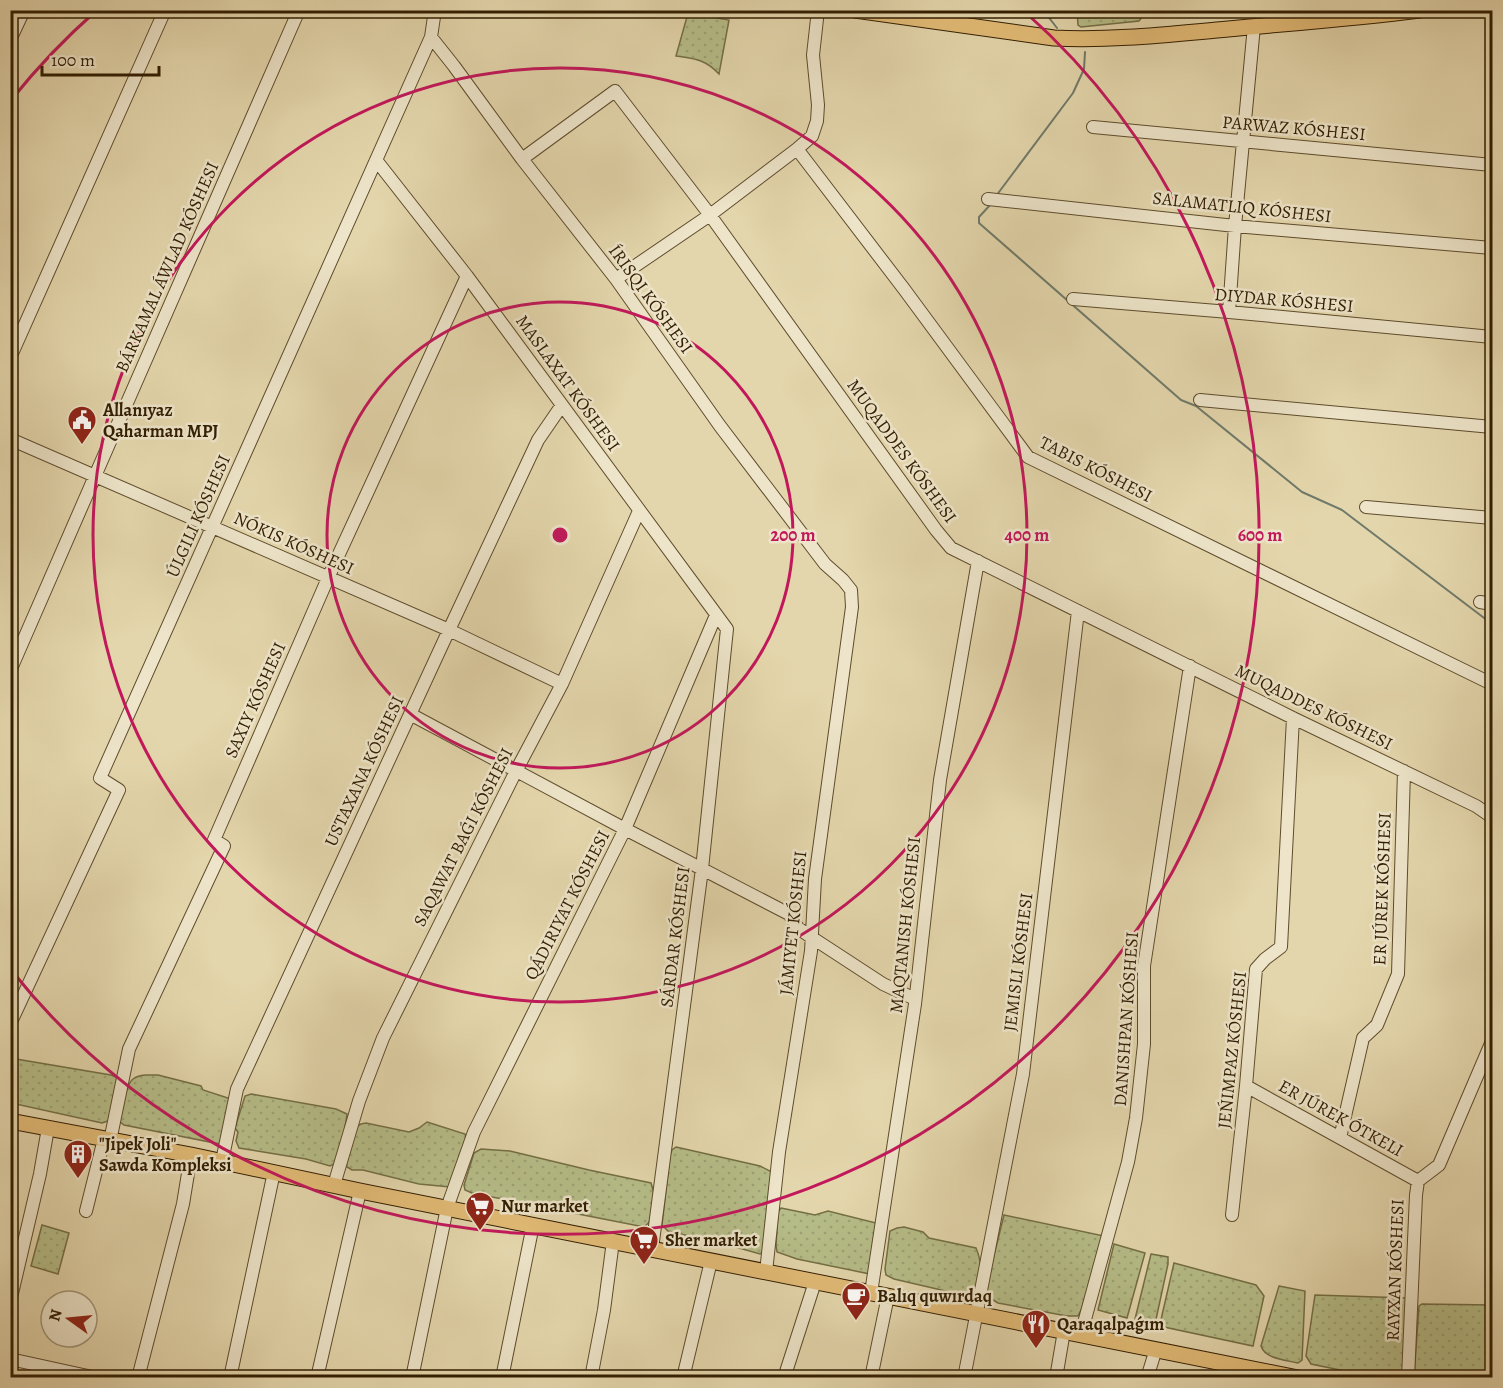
<svg xmlns="http://www.w3.org/2000/svg" width="1503" height="1388" font-family="Alegreya,serif">
	<style>
		.grass { fill: url(#grass-dots); stroke: #746e45; stroke-width: 1.5 }
		.lines { fill: none; stroke-linecap: round; stroke-linejoin: round }
		.stream { stroke: #6f7a6a; stroke-width: 2 }
		.minor-casing { stroke: #5e4c2c; stroke-width: 14 }
		.major-casing { stroke: #321e02; stroke-width: 17 }
		.minor { stroke: #ede4c9; stroke-width: 12 }
		.major { stroke: #e2bb76; stroke-width: 15 }
		.ring { fill: none; stroke: #c2185b; stroke-width: 3 }
		.labels { text-anchor: middle; stroke-width: 5; stroke-linejoin: round; paint-order: stroke }
		.street-label { font-size: 18px; fill: #321e02; stroke: #ede4c9 }
		.poi-label { font-size: 18px; font-weight: bold; fill: #321e02; stroke: #ede4c9; text-anchor: start }
		.centre { fill: #c2185b; stroke: #ede4c9; stroke-width: 3 }
		.ring-label { font-size: 18px; text-anchor: middle; font-weight: bold; fill: #c2185b; stroke: #ede4c9; stroke-width: 5; stroke-linejoin: round; paint-order: stroke }
	</style>
	<defs>
		<pattern id="grass-dots" width="8" height="8" patternUnits="userSpaceOnUse" patternTransform="scale(1.5)"><rect width="8" height="8" fill="#b6bd88"/><path d="M2 2h.1M6 6h.1" fill="none" stroke="#9da274" stroke-width="1.8" stroke-linecap="round"/></pattern>
	</defs>
	<rect width="100%" height="100%" fill="#e4d6ac"/>
	<filter id="stains"><feTurbulence type="fractalNoise" baseFrequency=".00333" numOctaves="4"/><feColorMatrix values="0 0 0 0 .2 0 0 0 0 .09 0 0 0 0 .02 0 0 0 .5 -.17"/></filter>
	<radialGradient id="worn" r=".72"><stop offset=".6" stop-color="#630" stop-opacity="0"/><stop offset="1" stop-color="#630" stop-opacity=".3"/></radialGradient>
	<path class="grass" d="M1077 11H1142V17L1139 21 1081 27 1078 25Z
		M688 13 729 20 719 74C705 59 695 59 676 56Z
		M10 1058 111 1075 118 1078 111 1120 102 1123 11 1103Z
		M147 1075H158L201 1086 203 1090 231 1099 220 1144 124 1125 119 1121V1116C122 1107 126 1084 133 1079 137 1076 143 1075 147 1075Z
		M251 1094 336 1109 347 1114 345 1129 336 1163 330 1166 306 1159 239 1148 236 1141 238 1132 235 1128 245 1096Z
		M427 1122 465 1134 467 1140 450 1187 419 1184 363 1170H352L347 1167 346 1161 354 1128 361 1124 366 1123 409 1132 419 1128Z
		M676 1147 760 1166 770 1171 774 1176 764 1251 760 1254 739 1248 668 1231 662 1225 670 1155 672 1150Z
		M481 1149 510 1151 589 1170 651 1183C656 1196 657 1218 644 1227L472 1193 465 1190 464 1185 474 1153Z
		M781 1208 815 1215 828 1211 880 1224 870 1274 797 1259 777 1252 776 1245 778 1212Z
		M1004 1215 1104 1236 1086 1300 1078 1316H1067L998 1303C991 1299 988 1296 986 1288Z
		M42 1225 69 1233 58 1274 31 1266Z
		M904 1227 923 1232 929 1238 976 1248C984 1267 980 1275 974 1294L967 1296 894 1279 886 1275 885 1269 890 1231 897 1228Z
		M1114 1244 1145 1253 1127 1318 1098 1310Z
		M1151 1254 1168 1257V1264L1155 1324 1135 1319Z
		M1174 1263 1256 1285 1264 1296 1253 1346 1164 1327 1160 1324Z
		M1279 1286 1305 1291 1302 1360 1298 1363C1286 1360 1265 1359 1261 1346Z
		M1315 1295 1407 1298 1404 1376 1401 1377H1374L1311 1364 1306 1356Z
		M1422 1304 1492 1305V1377H1414L1419 1306Z"/>
	<g class="lines">
		<path class="stream" d="M1043 10 1057 28
			M996 196 1073 93 1084 69 1085 52
			M991 204 979 217V223L1181 400 1196 406 1302 492 1342 510 1492 624"/>
		<g class="minor-casing">
			<path id="minor" d="M431 37 454 66 522 159 616 279 720 426 825 564 843 580 851 590 852 607 815 879 811 951 779 1152 766 1272
				M10 40 24 10
				M1093 127 1492 165
				M797 149 904 289 1028 457 1492 684
				M522 159 615 91 710 215 936 530 951 548 1293 718 1476 806 1492 817
				M376 160 467 276 727 629 702 869 652 1249
				M988 199 1235 226 1492 248
				M616 279 710 215 797 149 812 136 817 121 818 105 813 55 818 10
				M1073 299 1229 312 1492 337
				M1229 312 1235 226 1254 26
				M10 358 165 10
				M1200 400 1492 427
				M10 439 449 630 562 684
				M1366 507 1492 518
				M1480 602 1492 604
				M10 671 95 476 299 10
				M410 714 625 829 789 914 798 928 811 937 883 984 915 999
				M10 1024 119 790 100 778 431 37 435 10
				M1246 1086 1418 1181
				M1340 1138 1363 1038 1377 1025 1398 974 1404 771
				M110 1141 129 1049 224 846 214 840 328 578 467 276
				M222 1161 237 1089 449 630 538 440 562 405
				M334 1185 359 1101 383 1038 516 771 562 684 639 511
				M86 1211 104 1139
				M1232 1215 1246 1086 1256 969 1265 959 1281 947 1293 718
				M871 1293 915 1004 940 780 978 561
				M10 1302 40 1174 48 1128
				M1081 1334 1128 1162 1136 1118 1144 1044V966L1190 666
				M10 1359 97 1378
				M138 1378 183 1204 191 1155
				M230 1378 274 1172
				M317 1378 360 1191
				M412 1378 447 1208 474 1132 625 829 716 615
				M502 1378 533 1225
				M591 1378 604 1310 613 1241
				M683 1378 711 1261
				M784 1378 815 1282
				M871 1378 888 1296
				M964 1378 1023 1074 1078 611
				M1056 1378 1064 1331
				M1147 1378 1156 1349
				M1408 1378 1416 1195 1418 1181 1439 1165 1492 1041"/>
		</g>
		<g class="major-casing">
			<path id="major" d="M855 10 1054 38C1112 41 1171 34 1228 29 1292 23 1356 18 1420 10
				M10 1121 191 1155 360 1191 1298 1378"/>
		</g>
		<use href="#minor" class="minor"/>
		<use href="#major" class="major"/>
	</g>
	<g class="ring">
		<circle cx="560" cy="535" r="233"/>
		<circle cx="560" cy="535" r="467"/>
		<path d="M12 99A700 700 0 0 1 96 11M1024 11A700 700 0 1 1 12 971"/>
	</g>
	<defs>
		<g id="civic-pin" transform="scale(1.5)"><path d="M0 17L-7.5 6A9.5 9.5 0 1 1 7.5 6Z" fill="#8f2418" stroke="#ede4c9"/><path d="M-.6-6.5H3V-4.5H.6V-3L4-1V1h2V6H-6V1h2V-1L-.6-3ZM-1.2 2.5V6h2.4V2.5Z" fill="#fff"/></g>
		<g id="building-pin" transform="scale(1.5)"><path d="M0 17L-7.5 6A9.5 9.5 0 1 1 7.5 6Z" fill="#8f2418" stroke="#ede4c9"/><path d="M-4-6H4V6H1V3H-1V6H-4ZM-2.5-4.3h1.7v1.8h-1.7ZM.8-4.3h1.7v1.8H.8ZM-2.5-1h1.7V.8h-1.7ZM.8-1h1.7V.8H.8Z" fill="#fff"/></g>
		<g id="supermarket-pin" transform="scale(1.5)"><path d="M0 17L-7.5 6A9.5 9.5 0 1 1 7.5 6Z" fill="#8f2418" stroke="#ede4c9"/><path d="M-6-5.5h2.5l.6 2H6L4.5 2H-2.5L-4.4-4H-6ZM-1.5 3.2a1.3 1.3 0 1 0 .1 0ZM3 3.2a1.3 1.3 0 1 0 .1 0Z" fill="#fff"/></g>
		<g id="cafe-pin" transform="scale(1.5)"><path d="M0 17L-7.5 6A9.5 9.5 0 1 1 7.5 6Z" fill="#8f2418" stroke="#ede4c9"/><path d="M-5.5-4.5H6V0H3Q3 3.5 0 3.5H-2.5Q-5.5 3.5-5.5 0ZM3-3.2v2h1.7v-2ZM-6 4.5H4V6H-6Z" fill="#fff"/></g>
		<g id="restaurant-pin" transform="scale(1.5)"><path d="M0 17L-7.5 6A9.5 9.5 0 1 1 7.5 6Z" fill="#8f2418" stroke="#ede4c9"/><path d="M-5-6h1v4h1v-4h1v4h1v-4h1v5L-1.5 .5V6h-2V.5L-5-1ZM5-6V6H3V1.5H1.5Q1.5-4 5-6Z" fill="#fff"/></g>
	</defs>
	<g fill-rule="evenodd">
		<use href="#civic-pin" x="82" y="420"/>
		<use href="#building-pin" x="78" y="1154"/>
		<use href="#supermarket-pin" x="480" y="1206"/>
		<use href="#supermarket-pin" x="644" y="1240"/>
		<use href="#cafe-pin" x="856" y="1296"/>
		<use href="#restaurant-pin" x="1036" y="1324"/>
	</g>
	<g class="labels">
		<g class="street-label">
			<text transform="translate(1294 128) rotate(5)" y="6">PARWAZ KÓSHESI</text>
			<text transform="translate(1242 207) rotate(6)" y="6">SALAMATLIQ KÓSHESI</text>
			<text transform="translate(167 267) rotate(-66)" y="6">BÁRKAMAL ÁWLAD KÓSHESI</text>
			<text transform="translate(651 299) rotate(54)" y="6">ÍRISQI KÓSHESI</text>
			<text transform="translate(1284 300) rotate(5)" y="6">DIYDAR KÓSHESI</text>
			<text transform="translate(568 383) rotate(54)" y="6">MASLAXAT KÓSHESI</text>
			<text transform="translate(902 451) rotate(54)" y="6">MUQADDES KÓSHESI</text>
			<text transform="translate(1096 469) rotate(27)" y="6">TABIS KÓSHESI</text>
			<text transform="translate(198 516) rotate(-66)" y="6">ÚLGILI KÓSHESI</text>
			<text transform="translate(294 543) rotate(24)" y="6">NÓKIS KÓSHESI</text>
			<text transform="translate(255 700) rotate(-66)" y="6">SAXIY KÓSHESI</text>
			<text transform="translate(1314 707) rotate(26)" y="6">MUQADDES KÓSHESI</text>
			<text transform="translate(364 771) rotate(-65)" y="6">USTAXANA KÓSHESI</text>
			<text transform="translate(463 837) rotate(-63)" y="6">SAQAWAT BAǴI KÓSHESI</text>
			<text transform="translate(1382 889) rotate(-88)" y="6">ER JÚREK KÓSHESI</text>
			<text transform="translate(567 905) rotate(-63)" y="6">QÁDIRIYAT KÓSHESI</text>
			<text transform="translate(793 923) rotate(-84)" y="6">JÁMIYET KÓSHESI</text>
			<text transform="translate(905 925) rotate(-84)" y="6">MAQTANISH KÓSHESI</text>
			<text transform="translate(675 937) rotate(-83)" y="6">SÁRDAR KÓSHESI</text>
			<text transform="translate(1018 962) rotate(-83)" y="6">JEMISLI KÓSHESI</text>
			<text transform="translate(1126 1019) rotate(-86)" y="6">DANISHPAN KÓSHESI</text>
			<text transform="translate(1232 1050) rotate(-84)" y="6">JEŃIMPAZ KÓSHESI</text>
			<text transform="translate(1341 1118) rotate(29)" y="6">ER JÚREK ÓTKELI</text>
			<text transform="translate(1395 1270) rotate(-88)" y="6">RAYXAN KÓSHESI</text>
		</g>
		<g class="poi-label">
			<text x="103" y="416">Allanıyaz<tspan x="103" dy="21">Qaharman MPJ</tspan></text>
			<text x="99" y="1150">"Jipek Joli"<tspan x="99" dy="21">Sawda Kompleksi</tspan></text>
			<text x="501" y="1212">Nur market</text>
			<text x="665" y="1246">Sher market</text>
			<text x="877" y="1302">Balıq quwırdaq</text>
			<text x="1057" y="1330">Qaraqalpaǵım</text>
		</g>
	</g>
	<circle cx="560" cy="535" r="9" class="centre"/>
	<g class="ring-label">
		<text x="793" y="541">200 m</text>
		<text x="1027" y="541">400 m</text>
		<text x="1260" y="541">600 m</text>
	</g>
	<rect width="1503" height="1388" fill="none" stroke="#e4d6ac" stroke-width="36"/>
	<rect x="12" y="12" width="1479" height="1364" fill="none" stroke="#321e02" stroke-width="3"/>
	<rect x="18" y="18" width="1467" height="1352" fill="none" stroke="#321e02" stroke-width="1.5"/>
	<g transform="translate(69 1319) rotate(285)"><circle r="28" fill="#ede4c9" stroke="#a29579" stroke-width="1.5"/>
	<path d="M0-4.5L10 22L0 15L-10 22Z" fill="#8f2418"/>
	<text y="-9" font-size="16" font-weight="bold" text-anchor="middle" fill="#321e02">N</text>
	</g>
	<path d="M42 66v9h117v-9" fill="none" stroke="#321e02" stroke-width="3"/>
	<text x="51" y="66" font-size="18" fill="#321e02" stroke="#ede4c9" stroke-width="4.5" paint-order="stroke">100 m</text>
	<rect width="100%" height="100%" filter="url(#stains)"/>
	<rect width="100%" height="100%" fill="url(#worn)"/>
</svg>
